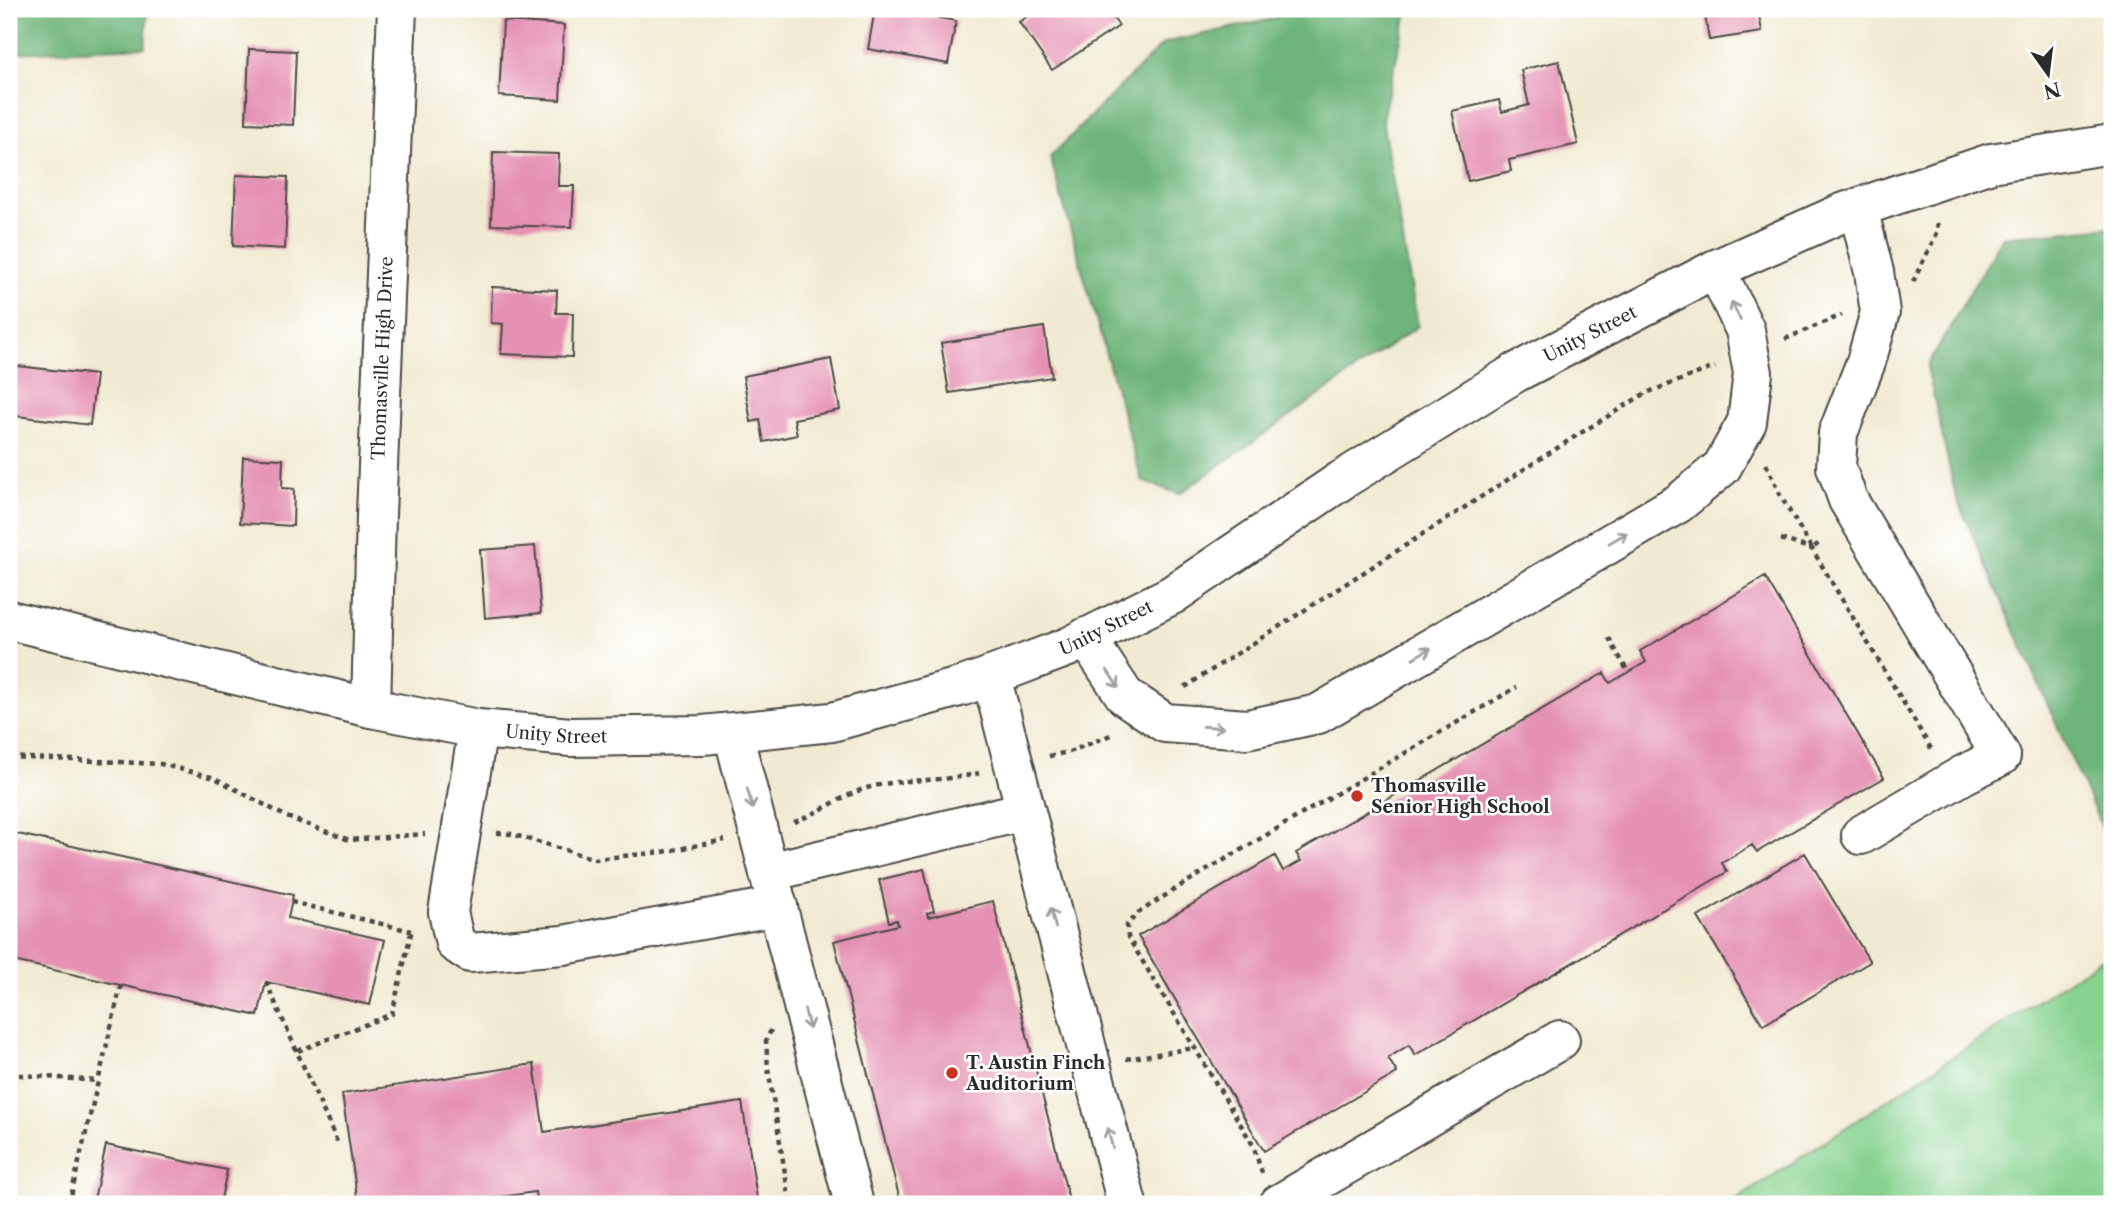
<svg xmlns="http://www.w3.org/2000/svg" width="2121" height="1213" font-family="'Libre Caslon Text',serif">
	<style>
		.green { fill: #88d390; stroke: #5a7f5e; stroke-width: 2 }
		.forest { fill: #6eb57a; stroke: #4c7052; stroke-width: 2 }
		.building { fill: #e591b3 }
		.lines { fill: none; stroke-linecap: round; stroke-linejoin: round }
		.minor-casing { stroke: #494844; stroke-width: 42 }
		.path { stroke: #494844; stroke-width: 4.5; stroke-dasharray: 5 5; stroke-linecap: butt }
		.minor { stroke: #fff; stroke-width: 38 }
		.oneway { stroke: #a0a0a0 }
		.poi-dot { fill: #c8321e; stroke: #fff; stroke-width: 2.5 }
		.labels { text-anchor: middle; stroke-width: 5; stroke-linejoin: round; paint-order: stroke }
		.street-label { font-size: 18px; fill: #2b2b2b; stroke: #fff }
		.poi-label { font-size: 18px; font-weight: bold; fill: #2b2b2b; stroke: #fff; text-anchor: start }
	</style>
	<rect width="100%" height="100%" fill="#fff"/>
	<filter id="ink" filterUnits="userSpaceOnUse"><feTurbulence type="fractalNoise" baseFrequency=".0143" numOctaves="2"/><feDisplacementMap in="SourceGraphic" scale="14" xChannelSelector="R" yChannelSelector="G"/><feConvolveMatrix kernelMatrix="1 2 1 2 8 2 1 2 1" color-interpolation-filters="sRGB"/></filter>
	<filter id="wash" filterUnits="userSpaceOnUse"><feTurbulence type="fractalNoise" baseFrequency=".00686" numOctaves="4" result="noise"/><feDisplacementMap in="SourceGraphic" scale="28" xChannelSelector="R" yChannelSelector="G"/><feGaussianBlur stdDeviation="1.57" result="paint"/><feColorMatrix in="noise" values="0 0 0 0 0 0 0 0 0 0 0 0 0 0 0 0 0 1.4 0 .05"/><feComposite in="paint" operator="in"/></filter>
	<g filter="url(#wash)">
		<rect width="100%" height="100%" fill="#f1ead2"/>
		<path class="green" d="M2101 959 2112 975V1204H1730Z"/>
		<path class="forest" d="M9 9H148L145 47 9 53Z
			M1275 9H1408L1382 119 1418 326 1179 494 1142 481 1050 157 1164 43 1277 18Z
			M2112 227V850L1956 497 1927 367 2002 237Z"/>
		<g id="blocks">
			<path class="building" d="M875 9H887L956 21 948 64 868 49Z
				M1038 9H1107L1119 26 1052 70 1019 22Z
				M1704 9H1758L1762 32 1709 40Z
				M503 21 564 25 560 100 499 96Z
				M249 49 296 51 293 125 246 123Z
				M1559 61 1578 144 1509 160 1511 171 1468 181 1452 111 1499 100 1502 112 1529 105 1521 70Z
				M493 152 559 154 558 186H574L572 227 491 225Z
				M236 175 288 177 285 249 233 246Z
				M492 287 557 290 556 313H573L572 357 501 354 503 324 491 323Z
				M1044 327 1052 377 949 393 941 343Z
				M831 359 840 410 794 419 797 435 764 442 760 420 751 422 743 376Z
				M9 365 96 375 90 425 9 415Z
				M243 457 283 459 282 488 294 489 293 526 240 523Z
				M535 546 541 613 485 618 480 550Z
				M1765 577 1884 778 1757 852 1752 845 1722 863 1727 872 1415 1055 1409 1045 1388 1058 1397 1073 1264 1151 1138 936 1275 856 1283 871 1301 861 1296 853 1604 673 1610 683 1646 662 1640 651Z
				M9 832 293 895 288 918 385 940 370 1005 266 982 258 1016 9 960Z
				M1805 853 1870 962 1763 1025 1698 917Z
				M924 869 934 911 927 913 928 917 993 901 1070 1204H901L834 941 898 925 897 920 889 922 879 880Z
				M534 1064 544 1132 742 1102 758 1204H537L535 1192 455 1204H358L342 1094Z
				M106 1145 227 1170 220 1204H93Z"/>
		</g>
	</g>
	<g filter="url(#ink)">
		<use href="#blocks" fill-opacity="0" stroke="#494844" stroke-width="2"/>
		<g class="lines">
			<g class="minor-casing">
				<g id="minor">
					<path d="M1858 208 1874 272 1880 312 1866 362 1838 433 1836 467 1848 500 2001 756 1963 775 1861 835"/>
					<path id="s1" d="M9 620 371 708 478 729 571 737 703 735 832 722 963 686 991 676 1068 647 1172 595 1342 480 1515 373 1716 269 1842 213 1991 163 2112 144"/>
					<path d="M1086 637 1125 696 1165 723 1247 729 1318 714 1679 503 1722 467 1747 422 1753 373 1745 330 1716 269"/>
					<path d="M991 676 1127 1204"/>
					<path id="s2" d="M371 708 376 515 397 9"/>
					<path d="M478 729 448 912 455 943 470 953 563 945 778 906"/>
					<path d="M733 733 854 1204"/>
					<path d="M769 872 1025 811"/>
					<path d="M1279 1204 1560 1040"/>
				</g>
			</g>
			<path class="path" d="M1913 282 1938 231 1937 220
				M1785 339 1842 315
				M1766 464 1780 495 1812 549 1819 543
				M1781 539 1812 549 1933 752
				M1609 638 1628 672
				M1185 687 1579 434 1646 393 1715 367
				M1049 756 1069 752 1113 734
				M9 757 161 764 215 778 287 817 349 840 425 834
				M794 822C819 813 843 795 867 788 904 777 942 783 979 773
				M497 833 511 834 595 859 663 852 725 840
				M291 902 411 931
				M266 982 337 1142
				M771 1030 766 1041 768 1068 790 1204
				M298 1051 392 1014 412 929
				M1126 1059 1194 1048
				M9 1074 98 1081
				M1262 1173 1253 1145 1128 937 1127 925 1138 913 1180 886 1517 687
				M69 1204 121 985"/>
			<use href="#minor" class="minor"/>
		</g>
		<defs><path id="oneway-shaft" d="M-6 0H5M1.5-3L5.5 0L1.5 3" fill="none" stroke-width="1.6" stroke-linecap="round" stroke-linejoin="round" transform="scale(1.75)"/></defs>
		<g class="oneway">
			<use href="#oneway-shaft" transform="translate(1736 311) rotate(-115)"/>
			<use href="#oneway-shaft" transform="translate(1618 538) rotate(-30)"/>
			<use href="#oneway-shaft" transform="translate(1422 653) rotate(-30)"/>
			<use href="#oneway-shaft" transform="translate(1113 679) rotate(57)"/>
			<use href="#oneway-shaft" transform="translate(1213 727) rotate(4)"/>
			<use href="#oneway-shaft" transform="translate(750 799) rotate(75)"/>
			<use href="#oneway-shaft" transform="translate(1053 918) rotate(-105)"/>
			<use href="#oneway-shaft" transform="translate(807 1019) rotate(76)"/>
			<use href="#oneway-shaft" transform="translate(1110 1138) rotate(-104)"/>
		</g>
	</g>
	<g class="poi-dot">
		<circle cx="1357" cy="796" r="7"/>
		<circle cx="952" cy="1073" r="7"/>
	</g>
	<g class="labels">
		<g class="street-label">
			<text dy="6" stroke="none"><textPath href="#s1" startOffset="1694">Unity Street</textPath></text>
			<text dy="6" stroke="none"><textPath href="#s2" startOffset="350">Thomasville High Drive</textPath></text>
			<text dy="6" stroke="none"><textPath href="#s1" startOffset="1127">Unity Street</textPath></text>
			<text dy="6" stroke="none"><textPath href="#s1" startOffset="560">Unity Street</textPath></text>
		</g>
		<g class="poi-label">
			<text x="1371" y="792">Thomasville<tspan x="1371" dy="21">Senior High School</tspan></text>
			<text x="966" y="1069">T. Austin Finch<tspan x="966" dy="21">Auditorium</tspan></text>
		</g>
	</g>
	<rect width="2121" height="1213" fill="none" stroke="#fff" stroke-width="35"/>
	<g transform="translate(2048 74) rotate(166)" stroke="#ffffff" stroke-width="5" paint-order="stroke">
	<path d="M0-5L12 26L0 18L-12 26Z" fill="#2b2b2b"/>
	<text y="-10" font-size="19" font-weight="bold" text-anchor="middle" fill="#2b2b2b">N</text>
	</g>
</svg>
